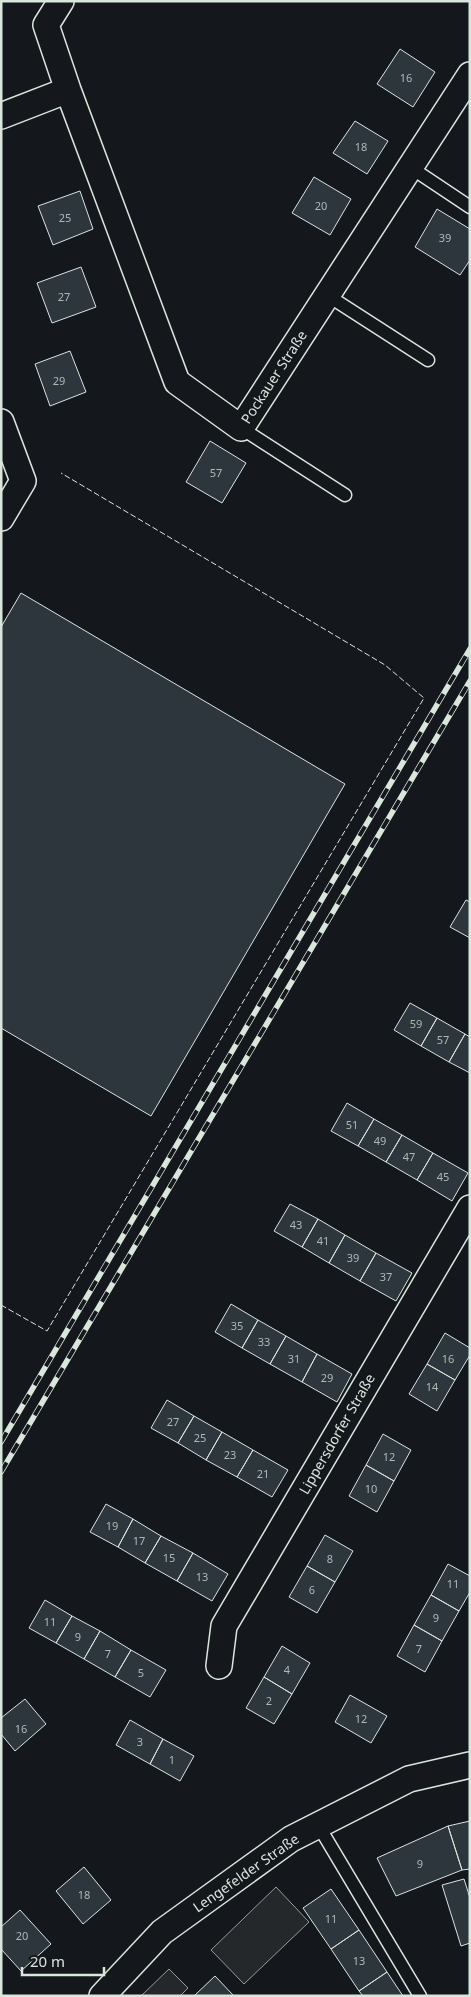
<svg xmlns="http://www.w3.org/2000/svg" width="471" height="1997" font-family="'Noto Sans',sans-serif">
	<style>
		.parking { fill: #24282b; stroke: #939e99 }
		.building { fill: #2c363c; stroke: #d8e6dc }
		.lines { fill: none; stroke-linecap: round; stroke-linejoin: round }
		.service-casing { stroke: #d8e6dc; stroke-width: 15 }
		.minor-casing { stroke: #d8e6dc; stroke-width: 28 }
		.service { stroke: #14181c; stroke-width: 12 }
		.minor { stroke: #14181c; stroke-width: 25 }
		.rail-casing { stroke: #d8e6dc; stroke-width: 5.5 }
		.rail { stroke: #14181c; stroke-width: 4; stroke-dasharray: 11; stroke-linecap: butt }
		.fence { stroke: #d8e6dc; stroke-width: 1; stroke-dasharray: 6 2.5; stroke-linecap: butt }
		.labels { text-anchor: middle; stroke-width: 4; stroke-linejoin: round; paint-order: stroke }
		.number-label { font-size: 11px; fill: #adbab4 }
		.street-label { font-size: 14px; fill: #d8e6dc; stroke: #14181c }
	</style>
	<rect width="100%" height="100%" fill="#14181c"/>
	<path class="parking" d="M276 1887 309 1922 244 1984 211 1950Z
		M169 1969 188 1988 180 1996H141Z"/>
	<path class="building" d="M400 49 435 72 413 107 377 84Z
		M355 121 388 141 367 174 333 153Z
		M314 177 351 199 330 235 292 213Z
		M80 191 93 229 53 245 38 206Z
		M437 209 470 229V260L460 275 415 247Z
		M81 267 96 307 52 323 37 283Z
		M70 351 86 392 50 406 35 364Z
		M210 441 246 463 222 503 186 482Z
		M21 593 345 784 151 1116 1 1028V627Z
		M466 900 470 902V938L450 927Z
		M410 1003 437 1018 421 1046 394 1030Z
		M437 1018 465 1034 449 1062 421 1046Z
		M465 1034 470 1037V1073L449 1062Z
		M347 1103 374 1119 358 1146 331 1131Z
		M374 1119 402 1135 386 1162 358 1146Z
		M402 1135 433 1153 417 1180 386 1162Z
		M433 1153 468 1173 452 1201 417 1180Z
		M290 1204 318 1219 302 1247 274 1231Z
		M318 1219 345 1235 329 1263 302 1247Z
		M345 1235 376 1253 360 1281 329 1263Z
		M376 1253 412 1273 396 1301 360 1281Z
		M231 1304 258 1320 242 1348 215 1332Z
		M258 1320 286 1336 270 1364 242 1348Z
		M445 1333 470 1348V1355L455 1380 427 1364Z
		M286 1336 317 1354 302 1382 270 1364Z
		M317 1354 352 1374 337 1402 302 1382Z
		M427 1364 455 1380 437 1411 409 1394Z
		M167 1400 194 1416 178 1443 151 1428Z
		M194 1416 222 1432 206 1460 178 1443Z
		M222 1432 253 1450 237 1477 206 1460Z
		M383 1434 411 1450 394 1481 366 1465Z
		M253 1450 288 1470 272 1497 237 1477Z
		M366 1465 394 1481 377 1512 349 1496Z
		M106 1504 133 1519 118 1547 90 1532Z
		M133 1519 161 1536 145 1563 118 1547Z
		M325 1535 353 1551 335 1582 307 1566Z
		M161 1536 193 1553 177 1581 145 1563Z
		M193 1553 228 1574 212 1601 177 1581Z
		M448 1564 470 1576V1592L459 1611 431 1595Z
		M307 1566 335 1582 317 1613 289 1597Z
		M431 1595 459 1611 442 1641 414 1625Z
		M45 1600 72 1616 56 1643 29 1628Z
		M72 1616 100 1631 84 1659 56 1643Z
		M414 1625 442 1641 425 1672 397 1656Z
		M100 1631 131 1650 115 1677 84 1659Z
		M282 1646 310 1663 292 1694 264 1677Z
		M131 1650 166 1670 150 1697 115 1677Z
		M264 1677 292 1694 274 1724 246 1708Z
		M350 1695 387 1716 371 1743 335 1722Z
		M25 1699 46 1724 15 1751 1 1734V1718Z
		M130 1720 163 1739 150 1764 116 1745Z
		M163 1739 194 1756 180 1781 150 1764Z
		M470 1821V1869L462 1870 448 1826Z
		M448 1826 462 1870 396 1896 377 1858Z
		M84 1867 111 1900 83 1924 56 1891Z
		M464 1879 470 1898V1943L461 1946 442 1885Z
		M331 1889 359 1930 331 1949 303 1908Z
		M20 1910 51 1944 21 1971 1 1949V1927Z
		M359 1930 387 1972 359 1991 331 1949Z
		M387 1972 403 1996H363L359 1991Z
		M215 1976 234 1996H194Z"/>
	<g class="lines">
		<g class="service-casing">
			<path id="service" d="M410 167 470 207
				M327 295 428 360
				M241 428 345 495
				M318 1825 420 1996"/>
		</g>
		<g class="minor-casing">
			<path id="minor" d="M61 1 46 25 68 90 177 382 241 428 470 75
				M1 116 68 90
				M1 422 23 481 1 518
				M219 1666 224 1626 470 1208
				M102 1996 162 1932 291 1839 409 1779 470 1765"/>
		</g>
		<use href="#service" class="service"/>
		<use href="#minor" class="minor"/>
		<g class="rail-casing">
			<path id="rail" d="M1 1442 470 649
				M1 1472 470 681"/>
		</g>
		<use href="#rail" class="rail"/>
		<path class="fence" d="M1 1305 47 1331 424 698 385 665 61 473"/>
	</g>
	<g class="labels">
		<g class="number-label">
			<text x="406" y="82">16</text>
			<text x="361" y="151">18</text>
			<text x="321" y="210">20</text>
			<text x="65" y="222">25</text>
			<text x="445" y="242">39</text>
			<text x="64" y="301">27</text>
			<text x="59" y="385">29</text>
			<text x="216" y="477">57</text>
			<text x="416" y="1028">59</text>
			<text x="443" y="1044">57</text>
			<text x="352" y="1129">51</text>
			<text x="380" y="1145">49</text>
			<text x="409" y="1161">47</text>
			<text x="443" y="1181">45</text>
			<text x="296" y="1229">43</text>
			<text x="323" y="1245">41</text>
			<text x="353" y="1262">39</text>
			<text x="386" y="1281">37</text>
			<text x="237" y="1330">35</text>
			<text x="264" y="1346">33</text>
			<text x="294" y="1363">31</text>
			<text x="448" y="1363">16</text>
			<text x="327" y="1382">29</text>
			<text x="432" y="1391">14</text>
			<text x="173" y="1426">27</text>
			<text x="200" y="1442">25</text>
			<text x="230" y="1459">23</text>
			<text x="389" y="1461">12</text>
			<text x="263" y="1478">21</text>
			<text x="371" y="1493">10</text>
			<text x="112" y="1530">19</text>
			<text x="139" y="1545">17</text>
			<text x="169" y="1562">15</text>
			<text x="330" y="1563">8</text>
			<text x="202" y="1581">13</text>
			<text x="453" y="1588">11</text>
			<text x="312" y="1594">6</text>
			<text x="436" y="1622">9</text>
			<text x="50" y="1626">11</text>
			<text x="78" y="1641">9</text>
			<text x="419" y="1653">7</text>
			<text x="108" y="1658">7</text>
			<text x="287" y="1674">4</text>
			<text x="141" y="1677">5</text>
			<text x="269" y="1705">2</text>
			<text x="361" y="1723">12</text>
			<text x="21" y="1733">16</text>
			<text x="140" y="1746">3</text>
			<text x="172" y="1764">1</text>
			<text x="420" y="1868">9</text>
			<text x="84" y="1899">18</text>
			<text x="331" y="1923">11</text>
			<text x="22" y="1940">20</text>
			<text x="359" y="1965">13</text>
		</g>
		<g class="street-label">
			<text transform="translate(274 377) rotate(-57)" y="5">Pockauer Straße</text>
			<text transform="translate(337 1434) rotate(-60)" y="5">Lippersdorfer Straße</text>
			<text transform="translate(246 1873) rotate(-35)" y="5">Lengefelder Straße</text>
		</g>
	</g>
	<rect width="471" height="1997" fill="none" stroke="#d8e6dc" stroke-width="5"/>
	<path d="M22 1967v8h82v-8" fill="none" stroke="#d8e6dc" stroke-width="2.5"/>
	<text x="30" y="1967" font-size="15" fill="#d8e6dc" stroke="#14181c" stroke-width="4" paint-order="stroke">20 m</text>
</svg>
